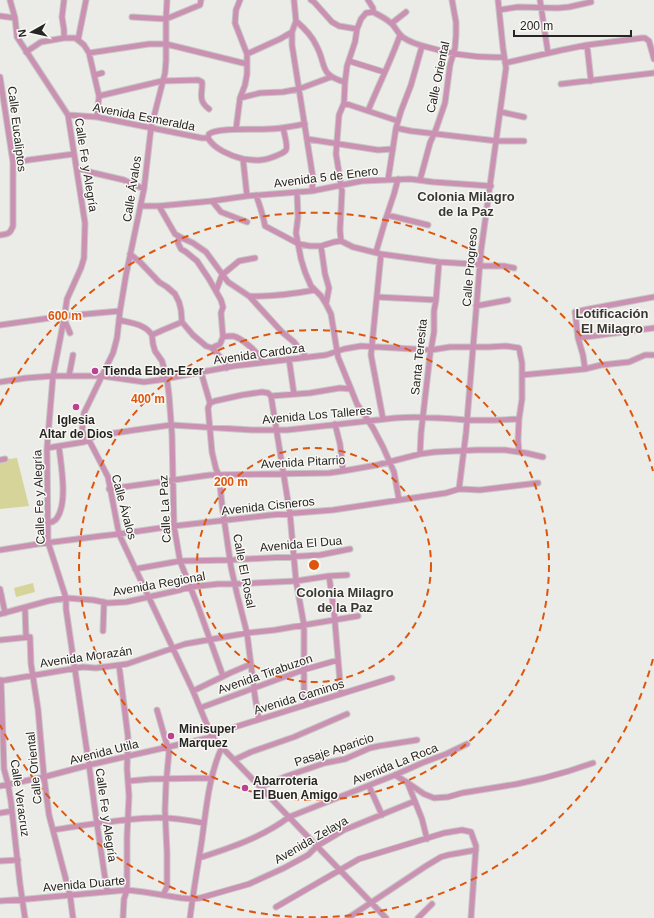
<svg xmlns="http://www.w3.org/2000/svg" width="654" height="918" font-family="Arial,sans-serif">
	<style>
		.green { fill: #d7d499 }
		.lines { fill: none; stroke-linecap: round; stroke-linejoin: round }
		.minor-casing { stroke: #c7c7c4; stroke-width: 7 }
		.minor { stroke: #ca91b2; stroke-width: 5 }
		.ring { fill: none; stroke: #de560d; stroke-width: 2; stroke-dasharray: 7 5 }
		.poi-dot { fill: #bd4193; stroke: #f9f8f4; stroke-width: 1.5 }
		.labels { text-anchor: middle; stroke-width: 3; stroke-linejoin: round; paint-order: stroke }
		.street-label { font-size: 12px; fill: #252523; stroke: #f9f8f4 }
		.poi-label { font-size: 12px; font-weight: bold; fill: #252523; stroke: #f9f8f4; text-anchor: start }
		.neighbourhood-label { font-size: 13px; font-weight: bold; fill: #383834; stroke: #f9f8f4 }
		.centre { fill: #de560d; stroke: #f9f8f4; stroke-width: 2 }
		.ring-label { font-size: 12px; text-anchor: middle; font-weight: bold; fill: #de560d; stroke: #f9f8f4; stroke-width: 3; stroke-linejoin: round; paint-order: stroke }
	</style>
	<rect width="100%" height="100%" fill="#ebebe7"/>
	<path class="green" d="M17 458 29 506 0 509V460Z
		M33 583 35 592 16 597 14 588Z"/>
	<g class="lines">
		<g class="minor-casing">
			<path id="minor" d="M10 0 15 18 17 37 68 115 85 223 84 258 81 268 67 299 64 319 53 376 47 448 48 542 66 598V609L89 765 97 824 107 891
				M64 0 62 17 64 30V38
				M167 0 166 19V61L165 73 151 128 144 189 126 275 120 311 117 338 113 353 84 413 82 431 91 444 108 477 119 534 193 691 212 737 386 918
				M311 0 314 2 332 22 339 26 357 29
				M368 0 373 8V12C379 15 387 19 392 24 396 28 398 34 404 38 410 42 419 45 427 47 453 55 476 58 504 57
				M540 0 548 53
				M499 10 518 7 558 8 569 7 591 2
				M0 16 15 18
				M132 17 166 19 200 5 201 0
				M296 21C303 27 312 36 316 45 327 64 318 75 345 82
				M392 23 406 12
				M292 32V45L313 178 312 191
				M78 40 86 0
				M587 45 591 81
				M26 52 41 42 64 38H75L78 40 84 45 89 53 99 96 97 117
				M89 53 149 44H166L247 64
				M247 54 280 39 292 32 296 21 294 0
				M349 61 384 72
				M505 63 562 50 587 45 642 38H645L649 41 654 59
				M95 75 102 73
				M0 77 13 162V226C10 234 8 234 0 235
				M561 84 654 73
				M99 96 162 81 198 80 202 82C203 93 197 100 209 109
				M240 98 260 93 283 92 299 89 331 77
				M344 103 398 121
				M368 111C378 86 391 61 400 35
				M501 112 524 117
				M68 115 97 117 202 138H208
				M396 128 411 131 497 141H524
				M236 129 240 98 245 85 247 74V54L235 23 236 10 240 0
				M208 138 209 134C218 127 254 130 268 129 280 129 293 126 305 124
				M208 138C214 149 231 156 243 159L247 196
				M307 139 378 150 393 149
				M243 159C257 161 265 161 278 155 280 154 284 153 286 150 288 146 284 132 283 128
				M13 162 74 154
				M77 168 94 173 124 180 144 189
				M388 180 396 128 401 111 411 85 422 46
				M420 180 430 143 436 129 445 103 450 65 455 48 456 35V22L452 0
				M297 192 298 217 296 233 301 259 305 272 311 286 321 296 326 304
				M256 195C260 206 263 215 265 226L299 244 310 246H321L334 242 341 241 353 247 381 254 439 262 472 264 485 266H504L514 268
				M212 201 221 212 247 222
				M141 206H159L212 201 247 196 312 191 362 181 410 179 433 182 491 186
				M159 206 175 234 182 238 193 243 206 252 228 282 249 296 282 332 294 342 306 357
				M387 215 428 225
				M179 237 178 243 181 249 186 252 197 261 209 279 221 300 223 307 221 313 223 337 220 344 212 348
				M341 241 340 230 342 191 336 154 339 115 344 103 345 82 347 66 355 42 357 29 361 19 366 13 373 12
				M321 246 325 274 329 288 326 304 331 314 338 357 351 389 357 404 373 428 383 447 394 472 399 500
				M376 252 386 218 394 194 398 179
				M130 254 140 262 159 282 167 287 175 294 179 302 181 310 182 322 193 335 206 346 212 348
				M381 254 371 355 383 419
				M216 291 222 275 239 261 255 258
				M249 296C271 297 293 294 315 290
				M377 297 436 300
				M476 306 508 300
				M64 319 70 333
				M119 320C131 323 145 324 152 335
				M182 322 163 330 152 335 153 344 155 351 162 361 167 379 169 395 172 435 174 526 180 561 199 609 223 676
				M0 325 64 316 120 311
				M223 337C226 336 230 336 233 336 242 338 260 354 263 362
				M578 338 654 328
				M212 348 222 359 227 368
				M289 359 294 394
				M585 369 583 355 578 338 575 312 589 309 654 297
				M201 372 210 403
				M522 375 585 369 601 365 629 362 645 355H654
				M69 376 73 355
				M0 382 26 378 53 376H102L144 382 159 380 234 366 326 355 344 349 361 346 431 350 450 347H489L506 346 519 348 522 363V399L519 419 518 440 519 452
				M271 396 290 514 296 581 304 625V693L307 704
				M210 403 208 408 212 452 216 469 219 475 222 505 231 567 237 594 247 633 255 697 259 719
				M210 403 215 401 242 395 262 392 268 393 271 396 310 393 340 388 351 389
				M335 424 340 444 343 471
				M47 448 84 442 95 436 135 430 171 425 252 430H287L395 418C419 416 443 418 466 420 484 421 502 420 519 419
				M420 454 421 433 430 355 434 332V311L436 300 439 262
				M0 460 5 459
				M109 489 210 475 329 473 343 471 377 465 420 454 435 452 477 450H505L526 453 543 457
				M459 489 466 433 481 251 506 68 503 48 498 0
				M48 522H52C54 521 56 520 57 518 68 502 61 465 59 447
				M0 550 38 544 101 536 119 534 174 526 271 515 333 510 446 493 459 489 480 490 538 483
				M135 569 180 561 231 560 320 555 350 549
				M329 576 334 611 341 694
				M0 589 5 613
				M25 608 26 637
				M0 614 48 601 66 598 93 600 108 603 126 602 180 590 190 587 218 584H235L296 581 329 576 347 575
				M103 631 104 602
				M0 640 30 637 31 664 38 709 44 777 49 815 70 895 73 918
				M119 665 128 737 127 769 129 796 127 837V890L124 899 123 918
				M1 680 4 769 8 784 11 802 20 884 25 918
				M0 681 83 667 96 668 127 664 185 644 247 633 275 630 304 625 358 616
				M193 691 230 673 251 664
				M200 708 303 670 338 660
				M157 710 169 752 166 784 165 810 167 853V887L163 895
				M234 760 251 752 294 737 347 714
				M395 775 408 783 424 794 434 798 448 797 462 793 517 784 544 778 569 771 593 763
				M129 781 151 779 212 778
				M408 784 422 819 427 839
				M0 786 44 777 89 765 212 737 219 732 392 678
				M369 786 382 815
				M260 787 287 776 325 763 345 759 370 748 379 746 417 740
				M0 813 12 811
				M53 830C85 825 118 819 152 818 169 817 187 820 204 823
				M199 858C230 848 263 837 289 817L395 775 422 763 446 754 467 744
				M0 861 18 860
				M0 901 28 899 127 890 144 892 181 898 192 899 200 898 249 884 284 868 308 855 317 846 344 830 415 801
				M276 907 359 859 444 833 462 830 471 832 476 846 471 918
				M190 918C193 894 197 870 201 846 206 813 208 777 222 747
				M348 918 426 866 441 857 448 855 476 850
				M418 918 432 904"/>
		</g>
		<use href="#minor" class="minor"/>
	</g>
	<g class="ring">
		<circle cx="314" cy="565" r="117"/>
		<circle cx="314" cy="565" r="235"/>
		<path d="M653 659A352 352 0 0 1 0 725M0 405A352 352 0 0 1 653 471"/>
	</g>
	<g class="poi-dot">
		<circle cx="95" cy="371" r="4"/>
		<circle cx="76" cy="407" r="4"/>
		<circle cx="171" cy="736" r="4"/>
		<circle cx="245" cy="788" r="4"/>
	</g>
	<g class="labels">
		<g class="street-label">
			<text transform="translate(438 77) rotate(-78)" y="4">Calle Oriental</text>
			<text transform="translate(144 117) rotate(11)" y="4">Avenida Esmeralda</text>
			<text transform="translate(17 129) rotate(83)" y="4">Calle Eucaliptos</text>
			<text transform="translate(86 165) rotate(81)" y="4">Calle Fe y Alegría</text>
			<text transform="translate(326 177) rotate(-7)" y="4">Avenida 5 de Enero</text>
			<text transform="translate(132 189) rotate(-81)" y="4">Calle Ávalos</text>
			<text transform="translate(470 267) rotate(-85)" y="4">Calle Progreso</text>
			<text transform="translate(259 354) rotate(-8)" y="4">Avenida Cardoza</text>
			<text transform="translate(419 357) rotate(-84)" y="4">Santa Teresita</text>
			<text transform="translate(317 415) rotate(-5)" y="4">Avenida Los Talleres</text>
			<text transform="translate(303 462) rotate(-3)" y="4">Avenida Pitarrio</text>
			<text transform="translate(39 497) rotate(-92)" y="4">Calle Fe y Alegría</text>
			<text transform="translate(268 506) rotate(-6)" y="4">Avenida Cisneros</text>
			<text transform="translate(124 507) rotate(75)" y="4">Calle Ávalos</text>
			<text transform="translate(165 509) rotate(-93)" y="4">Calle La Paz</text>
			<text transform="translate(301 544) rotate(-5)" y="4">Avenida El Dua</text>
			<text transform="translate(244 571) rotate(79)" y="4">Calle El Rosal</text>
			<text transform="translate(159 584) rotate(-10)" y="4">Avenida Regional</text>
			<text transform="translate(86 657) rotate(-8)" y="4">Avenida Morazán</text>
			<text transform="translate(265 674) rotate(-19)" y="4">Avenida Tirabuzon</text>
			<text transform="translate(299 697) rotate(-17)" y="4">Avenida Caminos</text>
			<text transform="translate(334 750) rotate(-18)" y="4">Pasaje Aparicio</text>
			<text transform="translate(104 752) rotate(-14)" y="4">Avenida Utila</text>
			<text transform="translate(395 764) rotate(-22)" y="4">Avenida La Roca</text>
			<text transform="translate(34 768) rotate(-96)" y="4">Calle Oriental</text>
			<text transform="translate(20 798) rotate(82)" y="4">Calle Veracruz</text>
			<text transform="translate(106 815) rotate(82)" y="4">Calle Fe y Alegría</text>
			<text transform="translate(311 840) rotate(-30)" y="4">Avenida Zelaya</text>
			<text transform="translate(84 884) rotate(-5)" y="4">Avenida Duarte</text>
		</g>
		<g class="poi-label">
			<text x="103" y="375">Tienda Eben-Ezer</text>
			<text x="76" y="424" text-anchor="middle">Iglesia<tspan x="76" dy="14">Altar de Dios</tspan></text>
			<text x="179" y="733">Minisuper<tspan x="179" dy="14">Marquez</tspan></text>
			<text x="253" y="785">Abarroteria<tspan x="253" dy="14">El Buen Amigo</tspan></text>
		</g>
		<g class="neighbourhood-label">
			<text x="466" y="201">Colonia Milagro<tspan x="466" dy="15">de la Paz</tspan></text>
			<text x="612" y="318">Lotificación<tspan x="612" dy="15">El Milagro</tspan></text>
			<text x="345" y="597">Colonia Milagro<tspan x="345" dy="15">de la Paz</tspan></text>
		</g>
	</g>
	<circle cx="314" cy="565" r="6" class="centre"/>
	<g class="ring-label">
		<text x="65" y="320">600 m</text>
		<text x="148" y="403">400 m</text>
		<text x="231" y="486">200 m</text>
	</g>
	<g transform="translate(32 32) rotate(262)" stroke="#f9f8f4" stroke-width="3" paint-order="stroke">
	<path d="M0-3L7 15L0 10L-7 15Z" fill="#252523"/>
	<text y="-6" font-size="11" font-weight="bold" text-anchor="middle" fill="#252523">N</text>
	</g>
	<path d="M514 30v6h117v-6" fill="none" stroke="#252523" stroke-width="2"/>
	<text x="520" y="30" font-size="12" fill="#252523" stroke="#f9f8f4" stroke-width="3" paint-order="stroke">200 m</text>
</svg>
